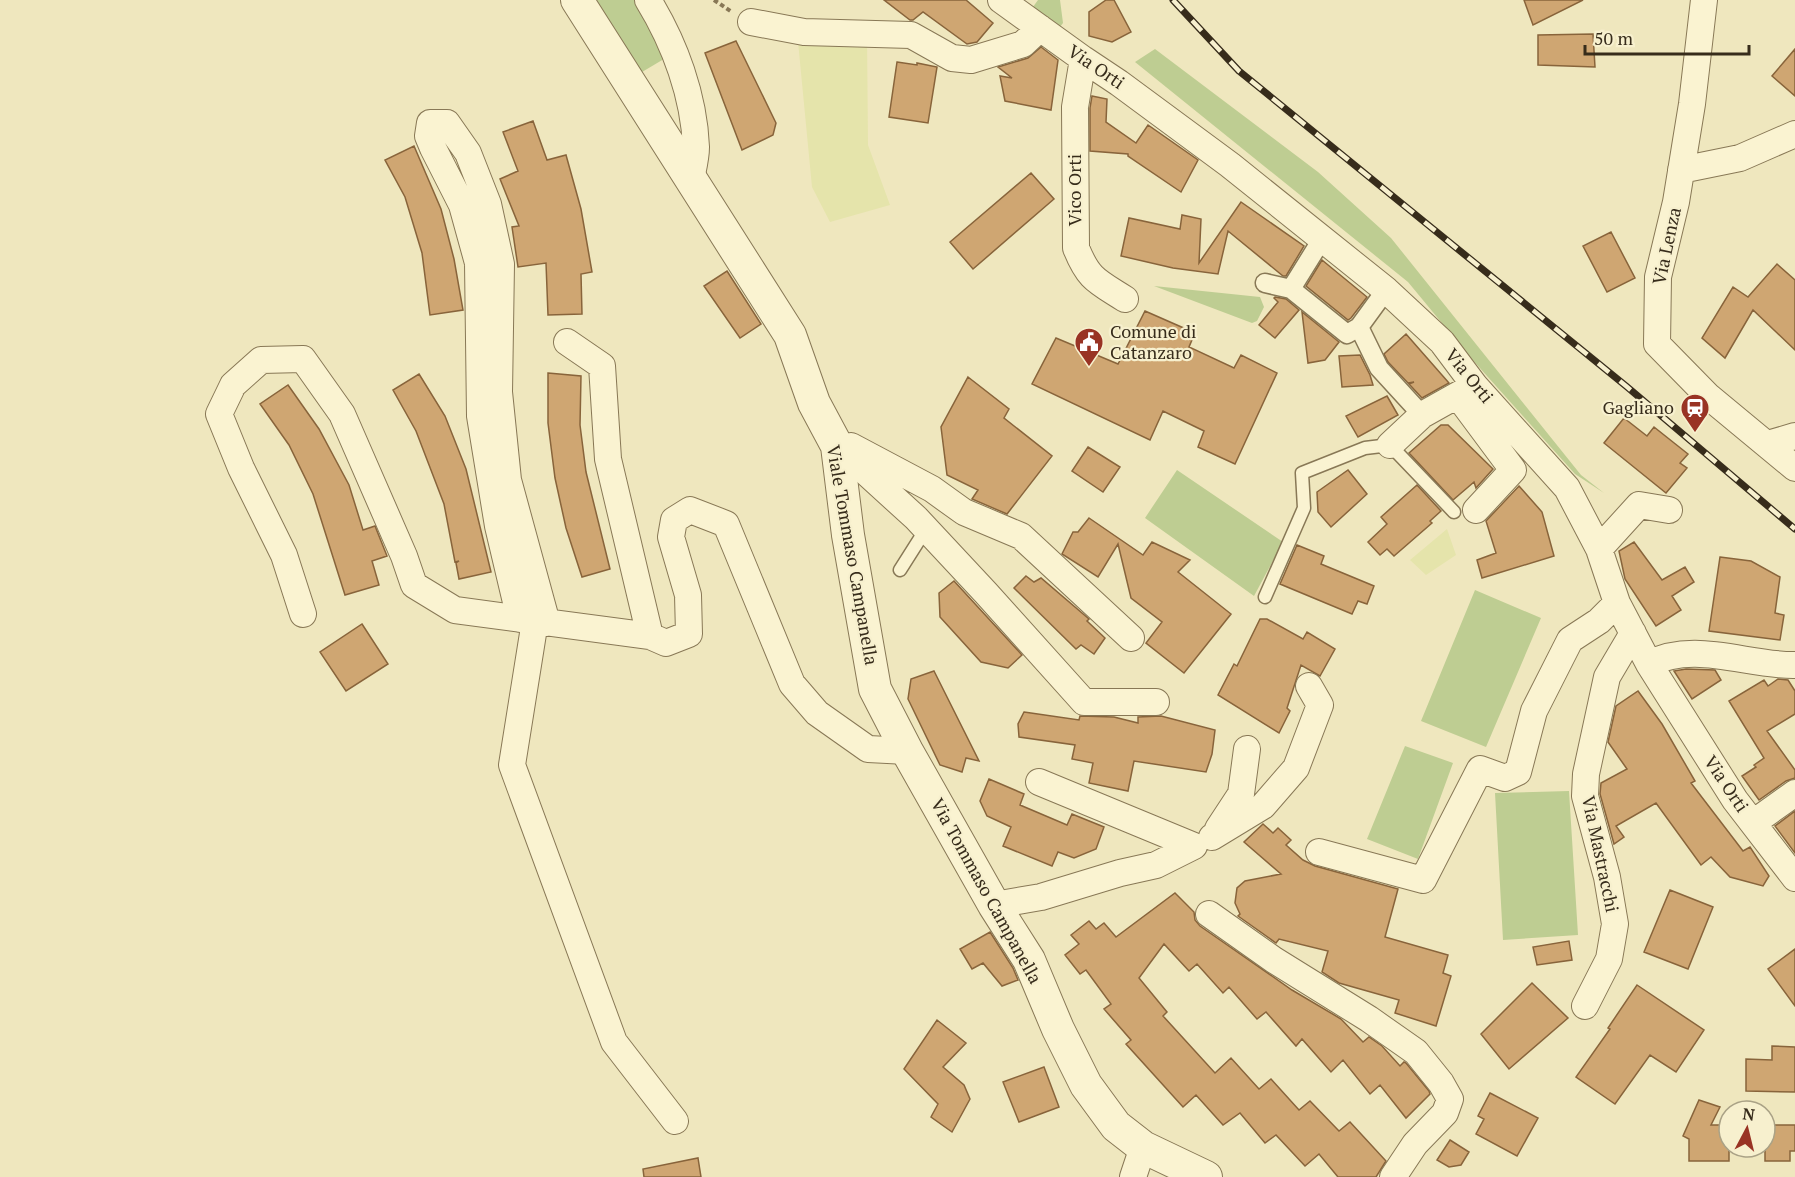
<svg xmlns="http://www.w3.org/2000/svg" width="1795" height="1177" font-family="'PT Serif',serif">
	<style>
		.farmland { fill: #e5e4ab }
		.green { fill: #becd92 }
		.building { fill: #cfa672; stroke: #88643b; stroke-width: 1.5 }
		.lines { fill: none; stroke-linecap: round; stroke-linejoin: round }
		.service-casing { stroke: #887856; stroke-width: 15 }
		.pedestrian-casing { stroke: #887856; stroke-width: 21 }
		.minor-casing { stroke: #887856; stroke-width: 28 }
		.tertiary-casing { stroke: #887856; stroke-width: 34 }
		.path { stroke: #887856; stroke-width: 4; stroke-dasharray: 4.5 3; stroke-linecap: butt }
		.service { stroke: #faf3d1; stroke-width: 12 }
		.pedestrian { stroke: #faf3d1; stroke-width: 18 }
		.minor { stroke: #faf3d1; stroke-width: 26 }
		.tertiary { stroke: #faf3d1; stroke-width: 32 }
		.rail-casing { stroke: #372c1b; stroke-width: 7 }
		.rail { stroke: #f7f0ce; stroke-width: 4.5; stroke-dasharray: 14; stroke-linecap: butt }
		.labels { text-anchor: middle; stroke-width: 4.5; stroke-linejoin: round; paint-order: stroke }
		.street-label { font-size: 18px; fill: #372c1b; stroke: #f7f0ce }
		.poi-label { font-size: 18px; fill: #372c1b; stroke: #f7f0ce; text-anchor: start }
	</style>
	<rect width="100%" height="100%" fill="#efe7be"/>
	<path class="farmland" d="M797 31 867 34 868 145 890 205 830 222 812 187Z
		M1447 529 1456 555 1426 575 1410 560Z"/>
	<path class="green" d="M586 0H648L674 53 637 75Z
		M1038 0H1060L1063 23 1052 37 1025 18Z
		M1155 49 1318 172 1391 238 1581 475 1604 493 1575 474 1470 357 1408 282 1135 62Z
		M1154 286 1260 297 1264 307 1257 321 1252 323Z
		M1177 470 1283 542 1254 596 1145 518Z
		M1475 590 1541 618 1486 747 1421 721Z
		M1405 746 1453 763 1418 859 1367 839Z
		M1569 791 1578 935 1503 940 1495 793Z"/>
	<path class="building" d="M884 0H966L993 23 977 42 967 44 923 12 913 20H910Z
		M1106 0H1114L1131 32 1112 42 1089 36V12Z
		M1524 0H1583L1533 25Z
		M1593 34 1595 67 1538 65V35Z
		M736 41 776 123 773 135 742 150 705 53Z
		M1041 47 1058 60 1051 110 1005 101 1000 76 1012 78 998 67 1028 58Z
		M1795 49V96L1772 76Z
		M897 62 917 65V63L937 67 928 123 889 117Z
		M1092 96 1107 99 1106 122 1136 143 1148 125 1198 160 1181 192 1128 156V154L1090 151V108Z
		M533 121 547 160 566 155 581 209 592 272 581 274 582 314 548 315 546 263 518 267 512 227 519 226 500 179 518 171 503 132Z
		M414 146 441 209 454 259 463 310 430 315 422 253 405 197 385 160Z
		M1031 173 1054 199 973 269 950 242Z
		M1241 202 1304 246 1286 276H1283L1228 231 1218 274 1173 268 1121 256 1129 218 1180 229 1182 215 1201 219 1199 263Z
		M1611 232 1635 278 1607 292 1583 246Z
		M1322 260 1367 297 1351 318 1348 320 1306 286Z
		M1777 264 1795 280V350L1753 310 1725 358 1702 338 1733 287 1748 297Z
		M727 271 761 324 740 338 704 286Z
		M1275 297 1286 299 1299 310 1275 338 1259 325 1278 302 1274 298Z
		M1145 311 1195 333 1189 347 1234 368 1241 355 1277 373 1235 464 1198 447 1204 431 1163 411 1150 440 1032 384 1056 338 1118 364Z
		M1302 312 1339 342 1325 360 1308 363Z
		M1406 334 1449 383 1422 398 1409 384 1414 382 1408 383 1388 362 1384 354Z
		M1360 355 1370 375 1373 385 1342 387 1339 356Z
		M548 373 581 376 580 425 586 472 610 569 582 577 566 528 555 478 548 423Z
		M419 374 445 416 466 469 491 572 459 579 456 563 459 561 455 562 444 504 416 431 393 390Z
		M968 377 1009 409 1004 418 1052 456 1007 514 972 499 978 490 947 475 941 427Z
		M288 385 319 429 349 485 363 530 375 526 387 556 372 561 379 585 345 595 313 494 289 445 260 404Z
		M1387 396 1398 415 1358 437 1346 416Z
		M1624 418 1647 436 1654 427 1688 454 1680 463 1687 468 1666 493 1604 443Z
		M1441 425H1448L1493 469 1476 488 1474 482 1453 500 1409 453Z
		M1088 447 1120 467 1103 492 1072 471Z
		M1348 470 1367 494 1331 527 1318 512 1317 492Z
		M1417 485 1441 511 1430 521 1432 523 1394 556 1387 549 1380 555 1368 542 1387 524 1381 517Z
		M1519 486 1542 512 1554 556 1482 578 1477 560 1496 553 1486 521Z
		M1089 518 1143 555 1152 542 1190 560 1178 572 1231 614 1184 673 1146 643 1162 622 1131 598 1118 544 1098 577 1062 554 1073 532H1078Z
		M1634 542 1662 580 1685 567 1694 582 1672 596 1681 610 1656 626 1625 579 1619 551Z
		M1297 545 1324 556 1321 564 1374 586 1367 604 1358 601 1352 614 1280 584Z
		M1720 557 1751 561 1780 577 1775 613 1784 615 1780 640 1709 631Z
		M1026 576 1034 582 1041 578 1089 619 1087 621 1105 638 1094 654 1081 645 1076 649 1014 588Z
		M954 581 1022 655 1008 668 981 662 940 617 939 593Z
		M1260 619H1267L1303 639 1307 632 1335 649 1320 676 1301 665 1287 708 1290 711 1279 733 1218 695 1234 664 1237 666Z
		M362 624 388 664 346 691 320 652Z
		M1686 669 1715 670 1721 680 1692 699 1674 671Z
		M934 671 979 761 966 758 962 772 940 765 908 699 911 679Z
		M1778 679 1788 680 1795 691V714L1767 731 1795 770V778L1786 781 1759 800 1742 776 1756 767 1754 765 1764 758 1729 701 1764 680 1768 686Z
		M1638 691 1662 724 1695 781 1691 783 1743 851 1750 847 1769 876 1763 886 1730 877 1711 857 1701 865 1656 803 1616 826 1624 837 1614 844 1600 794 1601 783 1627 769 1608 742 1616 706Z
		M1024 712 1079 720 1080 716 1114 717 1138 723V717L1161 716 1215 730 1212 754 1206 772 1134 761 1128 791 1089 783 1093 763 1072 759 1075 745 1019 737 1018 724Z
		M989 779 1024 794 1020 805 1067 825 1072 814 1104 827 1096 849 1074 858 1058 852 1052 866 1003 846 1011 827 987 816 980 801Z
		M1795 811V853L1775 826Z
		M1263 824 1273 833 1278 828 1291 840 1286 845 1303 860 1315 866 1398 889 1385 937 1448 955 1443 973 1451 976 1436 1026 1395 1013 1399 1000 1339 983 1322 972 1328 951 1279 939 1276 943 1238 916 1240 914 1235 903 1237 888 1245 881 1281 874 1244 842Z
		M1670 890 1713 907 1688 969 1644 952Z
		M1175 893 1194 912 1195 920 1200 926 1292 990 1341 1019 1363 1042 1369 1037 1382 1046 1400 1066 1404 1062 1406 1063 1429 1091 1430 1094 1406 1118 1380 1085 1370 1094 1343 1060 1331 1072 1302 1039 1296 1046 1266 1012 1257 1019 1229 987 1223 993 1197 964 1189 971 1164 944 1139 978 1167 1012 1163 1016 1215 1073 1231 1058 1259 1089 1271 1079 1299 1110 1310 1101 1339 1131 1350 1122 1386 1161 1376 1177H1338L1319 1154 1305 1166 1276 1135 1265 1143 1240 1113 1223 1125 1196 1095 1183 1107 1126 1044 1131 1040 1104 1009 1111 1004 1086 970 1080 974 1065 955 1079 944 1071 935 1089 921 1096 929 1104 923 1116 937Z
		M990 932 1013 968 1018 980 1002 986 983 963 972 969 960 949Z
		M1569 941 1572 960 1537 965 1533 947Z
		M1795 949V1006L1768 969Z
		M1532 983 1568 1018 1509 1069 1481 1034Z
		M1637 985 1704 1030 1676 1072 1650 1055 1615 1104 1576 1077 1610 1029 1608 1028Z
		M937 1020 966 1043 943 1067 964 1085 970 1099 952 1132 931 1117 938 1104 904 1069Z
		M1772 1046 1795 1047V1092L1746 1091V1059L1772 1060Z
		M1044 1067 1059 1107 1019 1122 1003 1082Z
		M1490 1093 1538 1118 1517 1156 1476 1134 1484 1119 1478 1116Z
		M1699 1100 1720 1107 1711 1125H1729V1161H1689V1139L1683 1136Z
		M1765 1125H1795V1151H1790V1161H1765Z
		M1450 1140 1469 1152 1461 1165 1449 1167 1437 1160Z
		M698 1158 701 1177H644L643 1169Z"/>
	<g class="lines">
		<g class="service-casing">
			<path id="service" d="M900 570 926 529
				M1265 597 1304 508 1302 473 1365 448 1390 445 1454 512"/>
		</g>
		<g class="pedestrian-casing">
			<path id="pedestrian" d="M1265 283 1291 289 1347 334 1359 327 1379 368 1422 415
				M1291 289 1322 239
				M1359 327 1386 290"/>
		</g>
		<g class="minor-casing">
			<path id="minor" d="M648 0C675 44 694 96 696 147 696 158 693 169 691 179
				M1001 0 1083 59 1119 83 1230 165 1386 290 1442 342 1475 386 1567 488 1599 549 1617 603 1649 664 1735 800 1795 878
				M1704 0 1692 104 1676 202 1658 277 1657 344 1708 396 1795 468
				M751 22 804 32 911 35 952 58 971 60 1023 44 1040 28
				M1083 59 1075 107 1076 248C1089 280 1097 281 1125 299
				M1681 170 1740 158 1795 134
				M567 342 602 366 608 459 650 636
				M1458 396 1513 470 1476 510
				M1768 444 1795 436
				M1390 445 1422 415 1472 387
				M837 446 916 518 986 593 1084 702H1156
				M851 446 932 489 964 512 1021 536 1131 638
				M1599 549 1639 505 1669 510
				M303 614 284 555 241 468 219 414 233 385 261 360 303 359 342 414 404 556 414 585 455 610 650 636 666 643 689 634 688 595 671 537 674 520 690 510 726 524 792 684 817 713 868 749 907 751
				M520 619 498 526 480 416 478 263 462 205 433 148 428 136 430 123H447L468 153 488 204 501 264 499 392 508 480 547 623
				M535 621 512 765 614 1042 675 1121
				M1649 664C1694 640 1748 666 1795 665
				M1753 823 1795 793
				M1218 829 1241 794 1247 749
				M1212 837 1263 806 1296 768 1320 705 1309 686
				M1319 852 1423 880 1480 769 1505 778 1518 772 1534 711 1570 640 1599 621 1617 603
				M994 905 1041 897 1120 873 1156 865 1194 846 1039 782
				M1209 914 1274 960 1369 1019 1416 1052 1441 1083 1450 1099 1445 1113 1415 1144 1393 1177
				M1585 1006 1609 959 1615 924 1607 877 1585 796 1586 774 1607 677 1633 633
				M1133 1177 1143 1147"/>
		</g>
		<g class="tertiary-casing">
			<path id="tertiary" d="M577 0 790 335 814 403 837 446 848 535 875 689 907 751 994 905 1029 960 1058 1029 1086 1085 1116 1126 1143 1147 1206 1177"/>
		</g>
		<path class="path" d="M714 0 732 12"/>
		<use href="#service" class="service"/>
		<use href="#pedestrian" class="pedestrian"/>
		<use href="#minor" class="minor"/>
		<use href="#tertiary" class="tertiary"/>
		<g class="rail-casing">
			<path id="rail" d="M1173 0 1239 71 1626 386 1795 529"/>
		</g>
		<use href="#rail" class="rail"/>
	</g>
	<defs>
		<g id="civic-pin" transform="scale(1.5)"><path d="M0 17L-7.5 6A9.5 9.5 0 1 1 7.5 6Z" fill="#993324" stroke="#f7f0ce"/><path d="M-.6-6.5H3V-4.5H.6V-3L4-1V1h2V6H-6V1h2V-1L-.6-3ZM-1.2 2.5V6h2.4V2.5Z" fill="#fff"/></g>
		<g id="station-pin" transform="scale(1.5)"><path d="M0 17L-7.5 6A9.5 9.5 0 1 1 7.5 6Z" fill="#993324" stroke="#f7f0ce"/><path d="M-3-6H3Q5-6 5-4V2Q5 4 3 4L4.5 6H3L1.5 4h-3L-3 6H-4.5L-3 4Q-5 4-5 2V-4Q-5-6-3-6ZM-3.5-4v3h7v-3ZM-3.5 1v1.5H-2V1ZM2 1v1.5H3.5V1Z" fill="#fff"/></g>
	</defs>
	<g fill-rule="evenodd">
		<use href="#civic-pin" x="1089" y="342"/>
		<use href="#station-pin" x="1695" y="408"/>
	</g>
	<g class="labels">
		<g class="street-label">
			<text transform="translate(1096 67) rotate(34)" y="6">Via Orti</text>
			<text transform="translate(1075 190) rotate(-90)" y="6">Vico Orti</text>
			<text transform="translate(1667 246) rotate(-78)" y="6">Via Lenza</text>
			<text transform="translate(1469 376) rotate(51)" y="6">Via Orti</text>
			<text transform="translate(852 555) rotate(80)" y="6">Viale Tommaso Campanella</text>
			<text transform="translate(1726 784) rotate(56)" y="6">Via Orti</text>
			<text transform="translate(1600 854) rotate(78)" y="6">Via Mastracchi</text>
			<text transform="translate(986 891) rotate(61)" y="6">Via Tommaso Campanella</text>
		</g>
		<g class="poi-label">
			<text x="1110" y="338">Comune di<tspan x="1110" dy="21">Catanzaro</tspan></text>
			<text x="1674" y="414" text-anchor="end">Gagliano</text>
		</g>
	</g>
	<g transform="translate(1747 1129) rotate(7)"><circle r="28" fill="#f7f0ce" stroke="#aaa286" stroke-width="1.5"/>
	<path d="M0-4.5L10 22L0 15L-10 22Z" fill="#993324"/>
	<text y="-9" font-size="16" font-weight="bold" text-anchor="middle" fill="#372c1b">N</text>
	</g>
	<path d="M1585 45v9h164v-9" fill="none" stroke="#372c1b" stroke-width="3"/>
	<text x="1594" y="45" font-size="18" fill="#372c1b" stroke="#f7f0ce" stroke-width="4.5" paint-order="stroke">50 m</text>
</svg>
